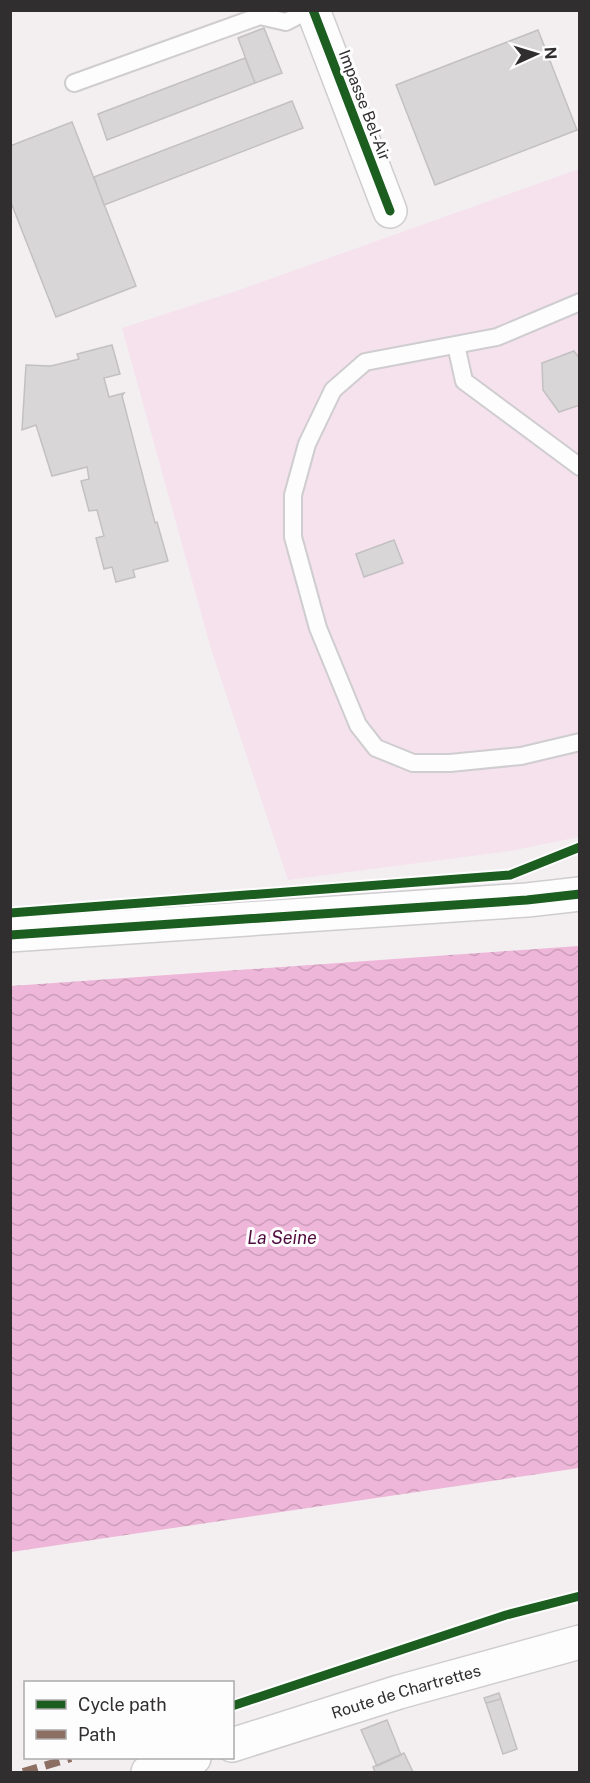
<svg xmlns="http://www.w3.org/2000/svg" width="590" height="1783" font-family="'Public Sans',sans-serif">
	<style>
		.green { fill: #f5e2ed }
		.water { fill: url(#water-waves) }
		.building { fill: #d9d6d8; stroke: #c2c0c1; stroke-width: 1.5 }
		.lines { fill: none; stroke-linecap: round; stroke-linejoin: round }
		.service-casing { stroke: #cfcdcf; stroke-width: 20 }
		.minor-casing { stroke: #cfcdcf; stroke-width: 36 }
		.secondary-casing { stroke: #cfcdcf; stroke-width: 36 }
		.service { stroke: #fdfdfd; stroke-width: 16 }
		.minor { stroke: #fdfdfd; stroke-width: 33 }
		.secondary { stroke: #fdfdfd; stroke-width: 33 }
		.quiet { stroke: #8d6e63; stroke-width: 8; stroke-dasharray: 15 8; stroke-linecap: butt }
		.cycleway-casing { stroke: #fefdfe; stroke-width: 13 }
		.cycleway { stroke: #1b5e20; stroke-width: 9 }
		.labels { text-anchor: middle; stroke-width: 6; stroke-linejoin: round; paint-order: stroke }
		.street-label { font-size: 16px; fill: #302e2f; stroke: #fefdfe }
		.water-label { font-size: 18px; font-style: italic; fill: #500c3d; stroke: #fefdfe }
	</style>
	<defs>
		<pattern id="water-waves" width="16" height="10" patternUnits="userSpaceOnUse" patternTransform="scale(1.5)"><rect width="16" height="10" fill="#eeb6d8"/><path d="M0 5q4-4 8 0t8 0" fill="none" stroke="#cc9dba"/></pattern>
	</defs>
	<rect width="100%" height="100%" fill="#f3eff1"/>
	<path class="green" d="M579 169V837L510 851 288 880 211 649 122 328 239 290Z"/>
	<path class="water" d="M579 946V1468L11 1552V986Z"/>
	<path class="building" d="M264 28 282 73 255 83 238 38Z
		M538 30 577 130 435 185 396 85Z
		M245 58 255 83 107 140 98 114Z
		M292 101 303 128 104 205 94 177Z
		M72 122 136 286 56 317 10 200V146Z
		M112 345 120 374 104 378 109 397 124 393 122 396 155 523 157 522 168 561 133 570 135 577 116 582 112 567 104 569 96 538 104 536 97 510 89 511 81 481 89 479 87 467 52 476 36 425 22 430 26 365 51 366 79 359 77 354Z
		M574 351 580 359V405L559 412 543 390 542 363Z
		M394 540 403 563 364 577 356 554Z
		M499 1693 501 1699 486 1703 484 1698Z
		M501 1699 517 1749 503 1754 486 1703Z
		M387 1720 401 1755 377 1766 361 1730Z
		M404 1753 413 1772H375L373 1767Z"/>
	<g class="lines">
		<g class="service-casing">
			<path id="service" d="M74 83 260 16 286 22 309 10
				M580 302 497 337 365 362 333 390 307 444 293 495V537L318 628 358 725 376 748 413 763H450L521 756 580 742
				M456 345 464 381 580 467"/>
		</g>
		<g class="minor-casing">
			<path id="minor" d="M313 10 390 211
				M10 935 527 900 580 894"/>
		</g>
		<g class="secondary-casing">
			<g id="secondary">
				<path id="s1" d="M232 1745 399 1692 580 1642"/>
				<path d="M148 1772 194 1758"/>
			</g>
		</g>
		<use href="#service" class="service"/>
		<use href="#minor" class="minor"/>
		<use href="#secondary" class="secondary"/>
		<path class="quiet" d="M23 1772 71 1758"/>
		<g class="cycleway-casing">
			<path id="cycleway" d="M313 10 390 211
				M10 913 510 875 580 847
				M10 935 527 900 580 894
				M232 1706 506 1615 580 1596"/>
		</g>
		<use href="#cycleway" class="cycleway"/>
	</g>
	<g class="labels">
		<g class="street-label">
			<text transform="translate(365 105) rotate(69)" y="6">Impasse Bel-Air</text>
			<text dy="6" stroke="none"><textPath href="#s1" startOffset="182">Route de Chartrettes</textPath></text>
		</g>
		<g class="water-label">
			<text x="282" y="1244">La Seine</text>
		</g>
	</g>
	<rect width="590" height="1783" fill="none" stroke="#302e2f" stroke-width="24"/>
	<rect x="24" y="1681" width="210" height="78" fill="#fefdfe" stroke="#acaaab" stroke-width="1.5"/>
	<rect x="36" y="1700" width="30" height="9" fill="#1b5e20" stroke="#acaaab" stroke-width="1.5"/>
	<text x="78" y="1711" font-size="18" fill="#302e2f">Cycle path</text>
	<rect x="36" y="1730" width="30" height="9" fill="#8d6e63" stroke="#acaaab" stroke-width="1.5"/>
	<text x="78" y="1741" font-size="18" fill="#302e2f">Path</text>
	<g transform="translate(536 54) rotate(86)" stroke="#fefdfe" stroke-width="4.5" paint-order="stroke">
	<path d="M0-4.5L10 22L0 15L-10 22Z" fill="#302e2f"/>
	<text y="-9" font-size="16" font-weight="bold" text-anchor="middle" fill="#302e2f">N</text>
	</g>
</svg>
